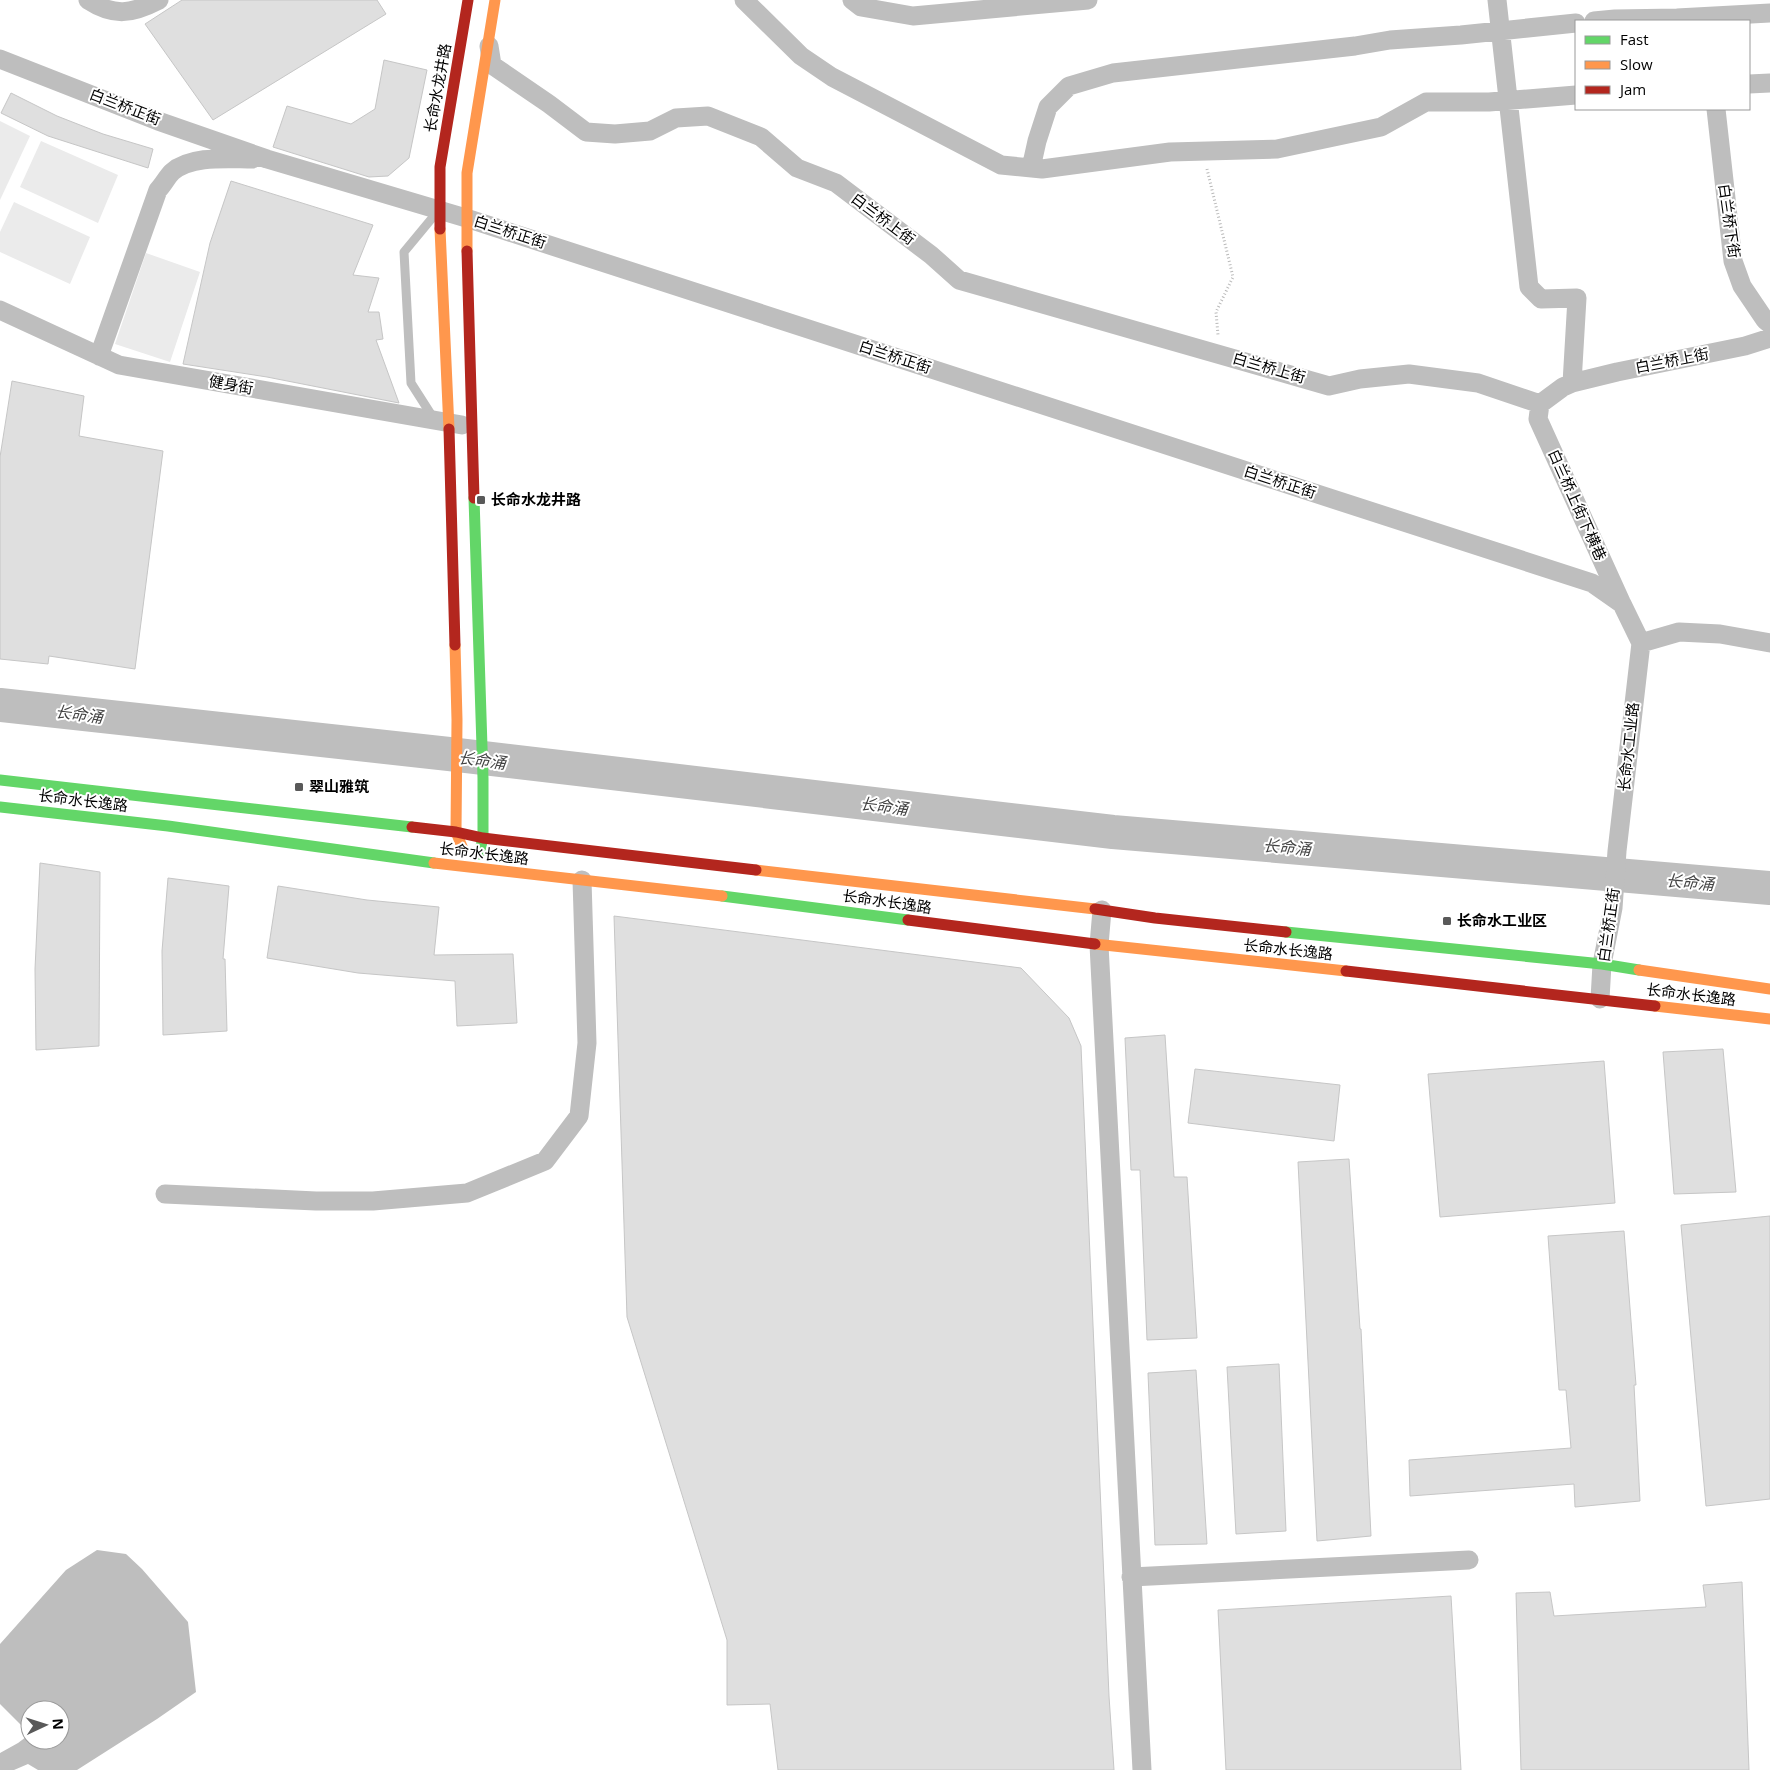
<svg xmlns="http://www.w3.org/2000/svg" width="1770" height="1770" font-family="'Open Sans','Noto Sans SC',sans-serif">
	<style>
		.green { fill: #ebebeb }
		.water { fill: #bebebe; fill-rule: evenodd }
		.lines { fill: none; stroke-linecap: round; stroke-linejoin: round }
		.river { stroke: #bebebe; stroke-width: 34 }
		.building { fill: #dfdfdf; stroke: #c6c6c6 }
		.path { stroke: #b9b9b9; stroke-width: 3; stroke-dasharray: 1 2.5; stroke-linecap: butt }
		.lane { stroke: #bebebe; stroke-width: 9 }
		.street { stroke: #bebebe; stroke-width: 19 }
		.fast { stroke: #63d668; stroke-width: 11 }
		.slow { stroke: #ff974d; stroke-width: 11 }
		.jam { stroke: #b3261e; stroke-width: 11 }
		.poi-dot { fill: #595959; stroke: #fff; stroke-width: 2 }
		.labels { text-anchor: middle; stroke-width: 4; stroke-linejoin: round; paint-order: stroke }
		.street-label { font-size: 15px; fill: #000; stroke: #fff }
		.poi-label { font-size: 15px; font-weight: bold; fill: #000; stroke: #fff; text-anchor: start }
		.water-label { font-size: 16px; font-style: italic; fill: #434343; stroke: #fff }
	</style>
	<rect width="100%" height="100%" fill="#fff"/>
	<path class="green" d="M0 121 30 136 0 200Z
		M41 141 118 175 98 223 20 187Z
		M14 202 90 237 70 284 0 252V232Z
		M146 253 200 272 170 362 115 344Z"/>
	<path class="water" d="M97 1550 126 1554 142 1569 188 1622 196 1692 157 1719 77 1770H38L28 1764 14 1770H0V1753L18 1743 30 1734 0 1704V1644L66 1570ZM30 1710H60V1740H30Z"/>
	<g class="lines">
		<path class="river" d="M0 705 449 754 1113 832 1770 888"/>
	</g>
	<path class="building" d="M182 0H377L386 14 213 120 145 24Z
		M384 60 427 70 409 158 388 176 369 177 273 147 287 106 351 124 375 109Z
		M11 93 57 116 103 134 153 149 148 168 48 136 1 113Z
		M231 181 373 225 353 275 379 278 368 312H379L383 339 376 340 399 403 267 377 183 364 210 243Z
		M12 381 84 396 79 436 163 451 135 669 49 656 48 664 0 659V457Z
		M40 863 100 872 99 1046 36 1050 35 969Z
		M168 878 229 886 223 959H225L227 1031 163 1035 162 951Z
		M278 886 367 900 439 907 434 955 513 954 517 1023 457 1026 455 981 358 973 267 958Z
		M614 916 1021 968 1069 1018 1081 1046 1109 1696 1114 1770H778L770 1704 727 1705V1640L627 1317Z
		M1165 1035 1174 1177H1187L1197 1338 1147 1340 1140 1170H1131L1125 1038Z
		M1723 1049 1736 1192 1674 1194 1663 1052Z
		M1604 1061 1615 1203 1440 1217 1428 1074Z
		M1195 1069 1340 1085 1334 1141 1188 1123Z
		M1349 1159 1360 1329H1361L1371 1536 1317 1541 1298 1162Z
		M1770 1216V1499L1706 1506 1681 1225Z
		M1624 1231 1636 1385H1634L1640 1501 1575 1507 1574 1484 1410 1496 1409 1460 1571 1448 1566 1390H1559L1548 1236Z
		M1279 1364 1286 1531 1236 1534 1227 1367Z
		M1196 1370 1207 1544 1155 1545 1148 1373Z
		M1742 1582 1749 1770H1521L1516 1593 1550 1592 1554 1616 1706 1607 1703 1585Z
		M1451 1596 1461 1770H1226L1218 1610Z"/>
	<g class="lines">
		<path class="path" d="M1207 169 1233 277 1216 312 1218 335"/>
		<path class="lane" d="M433 217 404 252 411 383 434 419"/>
		<path class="street" d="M88 0C114 17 132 14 159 0
			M744 0 801 56 832 77 1001 165 1042 169 1170 152 1277 149 1381 127 1426 102H1489L1576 95
			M852 0 861 7 913 16 1088 0
			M1497 0 1529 287 1541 299 1577 298 1572 383
			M1594 21 1615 19 1677 18 1770 13
			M489 46 492 65 549 104 586 132 615 134 650 131 676 118 708 116 761 137 797 168 836 183 931 255 959 280 1329 386 1360 379 1409 374 1478 383 1540 404 1563 387 1572 383 1617 372 1745 346 1770 338
			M0 59 158 121 267 159 466 218 1592 583 1622 604 1641 643 1679 632 1720 634 1770 643
			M1749 84 1770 83
			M1716 109 1733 261 1742 286 1765 320 1770 324
			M1031 168 1037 141 1048 107 1069 86 1113 73 1355 46 1390 40 1461 35 1576 23
			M0 310 119 365 462 425
			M99 356 158 190C163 185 167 177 172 172 191 155 229 159 252 159
			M1540 404 1538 419 1621 602
			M1102 910 1099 945 1142 1770
			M1600 999 1602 964 1613 908 1617 851 1641 643
			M165 1194 316 1201H373L467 1193 545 1161 579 1116 587 1043 582 880
			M1131 1577 1469 1560"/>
		<path class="fast" d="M474 498 483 778V838L479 854
			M0 780 412 827
			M0 807 168 826 434 863
			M722 896 908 920
			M1286 932 1602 964 1639 970"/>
		<path class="slow" d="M440 229 449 429
			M467 251V173L495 0
			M455 645 457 720 456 832 463 849
			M434 863 722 896
			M756 870 1095 909
			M1095 944 1346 971
			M1639 970 1770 989
			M1655 1006 1770 1019"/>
		<path class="jam" d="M440 229V167L468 0
			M467 251 474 498
			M449 429 455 645
			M412 827 456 832 483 838 756 870
			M1095 909 1155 918 1286 932
			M908 920 1095 944
			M1346 971 1655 1006"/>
	</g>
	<g class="poi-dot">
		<rect x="476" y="495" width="10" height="10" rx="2.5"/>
		<rect x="294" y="782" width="10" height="10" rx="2.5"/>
		<rect x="1442" y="916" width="10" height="10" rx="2.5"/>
	</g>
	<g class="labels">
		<g class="street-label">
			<text transform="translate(438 88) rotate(-80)" y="5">长命水龙井路</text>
			<text transform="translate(125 107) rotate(21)" y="5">白兰桥正街</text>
			<text transform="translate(883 219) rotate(37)" y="5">白兰桥上街</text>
			<text transform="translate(1729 221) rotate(82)" y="5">白兰桥下街</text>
			<text transform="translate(510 232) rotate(18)" y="5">白兰桥正街</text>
			<text transform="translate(895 357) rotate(18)" y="5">白兰桥正街</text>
			<text transform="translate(1672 361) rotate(-11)" y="5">白兰桥上街</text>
			<text transform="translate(1269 368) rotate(16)" y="5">白兰桥上街</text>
			<text transform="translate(231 385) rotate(10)" y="5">健身街</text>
			<text transform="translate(1280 482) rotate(18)" y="5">白兰桥正街</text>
			<text transform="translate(1577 505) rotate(66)" y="5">白兰桥上街下横巷</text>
			<text transform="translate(1629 747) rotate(-84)" y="5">长命水工业路</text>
			<text transform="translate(83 801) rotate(7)" y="5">长命水长逸路</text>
			<text transform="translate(484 854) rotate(7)" y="5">长命水长逸路</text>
			<text transform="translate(887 902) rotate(8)" y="5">长命水长逸路</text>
			<text transform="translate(1609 925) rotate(-82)" y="5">白兰桥正街</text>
			<text transform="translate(1288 950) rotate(6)" y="5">长命水长逸路</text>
			<text transform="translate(1691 995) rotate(7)" y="5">长命水长逸路</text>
		</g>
		<g class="poi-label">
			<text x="491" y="505">长命水龙井路</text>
			<text x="309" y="792">翠山雅筑</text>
			<text x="1457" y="926">长命水工业区</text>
		</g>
		<g class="water-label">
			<text transform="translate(79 714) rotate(7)" y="6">长命涌</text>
			<text transform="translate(482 760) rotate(7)" y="6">长命涌</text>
			<text transform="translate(884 806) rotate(7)" y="6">长命涌</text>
			<text transform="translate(1287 847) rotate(5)" y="6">长命涌</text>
			<text transform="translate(1690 882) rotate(5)" y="6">长命涌</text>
		</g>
	</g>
	<rect x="1575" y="20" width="175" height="90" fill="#ffffff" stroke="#999999"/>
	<rect x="1585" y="36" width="25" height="8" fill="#63d668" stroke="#999999"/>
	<text x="1620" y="45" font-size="15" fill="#000000">Fast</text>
	<rect x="1585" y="61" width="25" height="8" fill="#ff974d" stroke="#999999"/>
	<text x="1620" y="70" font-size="15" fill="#000000">Slow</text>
	<rect x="1585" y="86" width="25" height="8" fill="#b3261e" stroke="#999999"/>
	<text x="1620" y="95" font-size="15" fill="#000000">Jam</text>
	<g transform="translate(45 1725) rotate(86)"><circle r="24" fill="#ffffff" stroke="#999999"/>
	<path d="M0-4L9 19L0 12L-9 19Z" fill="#595959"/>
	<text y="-8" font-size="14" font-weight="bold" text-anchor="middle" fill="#000000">N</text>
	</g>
</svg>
